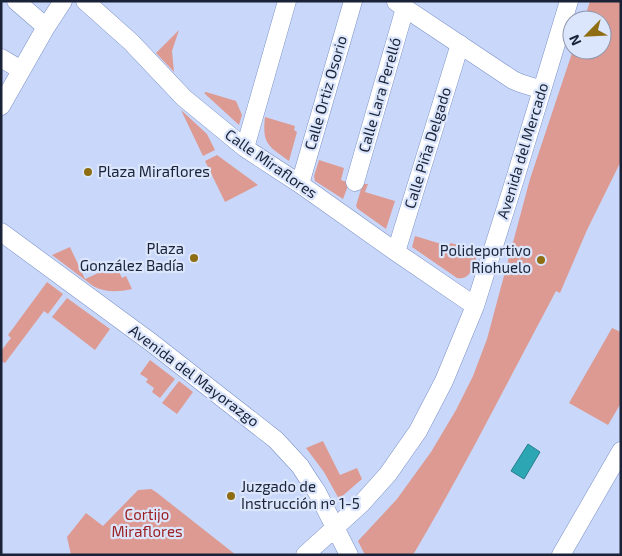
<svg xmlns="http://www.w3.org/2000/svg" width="622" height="556" font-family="'Exo 2',sans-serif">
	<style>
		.green { fill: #dd9a92 }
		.water { fill: #2ca6b3; stroke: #267e8e }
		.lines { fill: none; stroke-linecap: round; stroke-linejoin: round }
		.street-casing { stroke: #7b91c6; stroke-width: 19 }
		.street { stroke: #fff; stroke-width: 18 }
		.poi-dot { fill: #8f6d12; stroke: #dbe5fc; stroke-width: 2 }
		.labels { text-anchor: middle; stroke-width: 4.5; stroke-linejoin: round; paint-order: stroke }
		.street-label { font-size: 15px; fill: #192236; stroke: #dbe5fc }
		.poi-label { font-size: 15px; fill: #192236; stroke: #dbe5fc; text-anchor: start }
		.park-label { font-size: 15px; fill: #9c2122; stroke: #dbe5fc }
	</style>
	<rect width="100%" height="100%" fill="#c9d8fa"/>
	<path class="green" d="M590 1H621V161L587 230 560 293 556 291C509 379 464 469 413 555H365L358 541 397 499 431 452 456 410 473 376 487 339 530 179 573 50H602V20H584Z
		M179 30 172 51 174 72 156 53Z
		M206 92 236 101 242 115 239 125 204 93Z
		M181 110 207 134 215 150 203 156Z
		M265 117 295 126 294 130 297 132 289 161C268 146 262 144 265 117Z
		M217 155 258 185 225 202 205 161Z
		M319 160 344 168 341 180 349 183 343 199 315 181 314 176Z
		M364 184H368L365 192 395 201 386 229 358 209 356 206 361 189Z
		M415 236 448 246 451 243 478 251C475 262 472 281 457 278L412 247Z
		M70 247 85 279 116 265 122 278 126 276 132 289C118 292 106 293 93 286L52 255Z
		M47 282 63 294 48 314 44 311 5 363 1 361V351L11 338 8 335Z
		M67 298 110 329 95 350 52 317Z
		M612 328 621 332V403L608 425 569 403Z
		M150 360 175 379 160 398 152 392 154 388 146 382 148 379 140 374Z
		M179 381 193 392 177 414 162 403Z
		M323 441 340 475 357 468 362 479 339 499 324 472 306 448Z
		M151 489 156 492 236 555H71L67 537 86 513 103 526 138 490Z"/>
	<path class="water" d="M528 444 540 452 524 479 511 471Z"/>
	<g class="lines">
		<g class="street-casing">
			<path id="street" d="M16 1 46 27
				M85 1 131 42 184 98 245 148 300 184 396 252 475 306
				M396 2 513 80 520 83 542 90
				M1 58 21 70
				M1 106 46 27 63 1
				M245 148 287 1
				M355 182 405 8
				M300 184 353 1
				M1 232 152 343 276 440 300 466 309 480 317 492 349 555
				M396 252 460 44
				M305 555 362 503 388 474 418 431 444 381 475 306 515 179 569 1
				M561 555 621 451"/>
		</g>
		<use href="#street" class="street"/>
	</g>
	<g class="poi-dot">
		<circle cx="88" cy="172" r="5"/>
		<circle cx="194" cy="258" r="5"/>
		<circle cx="541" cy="260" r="5"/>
		<circle cx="231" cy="496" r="5"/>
	</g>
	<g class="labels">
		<g class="street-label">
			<text transform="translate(326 93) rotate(-74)" y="5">Calle Ortiz Osorio</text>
			<text transform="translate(380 95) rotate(-74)" y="5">Calle Lara Perelló</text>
			<text transform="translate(428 148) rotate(-73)" y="5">Calle Piña Delgado</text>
			<text transform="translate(523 151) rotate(-73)" y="5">Avenida del Mercado</text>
			<text transform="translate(271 164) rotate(35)" y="5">Calle Miraflores</text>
			<text transform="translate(194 376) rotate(37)" y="5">Avenida del Mayorazgo</text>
		</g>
		<g class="poi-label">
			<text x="98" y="177">Plaza Miraflores</text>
			<text x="184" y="254" text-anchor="end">Plaza<tspan x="184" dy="17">González Badía</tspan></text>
			<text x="531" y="256" text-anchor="end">Polideportivo<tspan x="531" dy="17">Riohuelo</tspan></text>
			<text x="241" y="492">Juzgado de<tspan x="241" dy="17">Instrucción nº 1-5</tspan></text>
		</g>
		<g class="park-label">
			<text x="147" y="520">Cortijo<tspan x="147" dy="17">Miraflores</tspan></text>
		</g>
	</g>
	<rect width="622" height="556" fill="none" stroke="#192236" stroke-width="5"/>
	<g transform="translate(587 35) rotate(246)"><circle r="24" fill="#dbe5fc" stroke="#8d97ad"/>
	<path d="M0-4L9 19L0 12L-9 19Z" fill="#8f6d12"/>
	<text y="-8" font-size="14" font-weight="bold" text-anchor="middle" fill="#192236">N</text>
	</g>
</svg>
